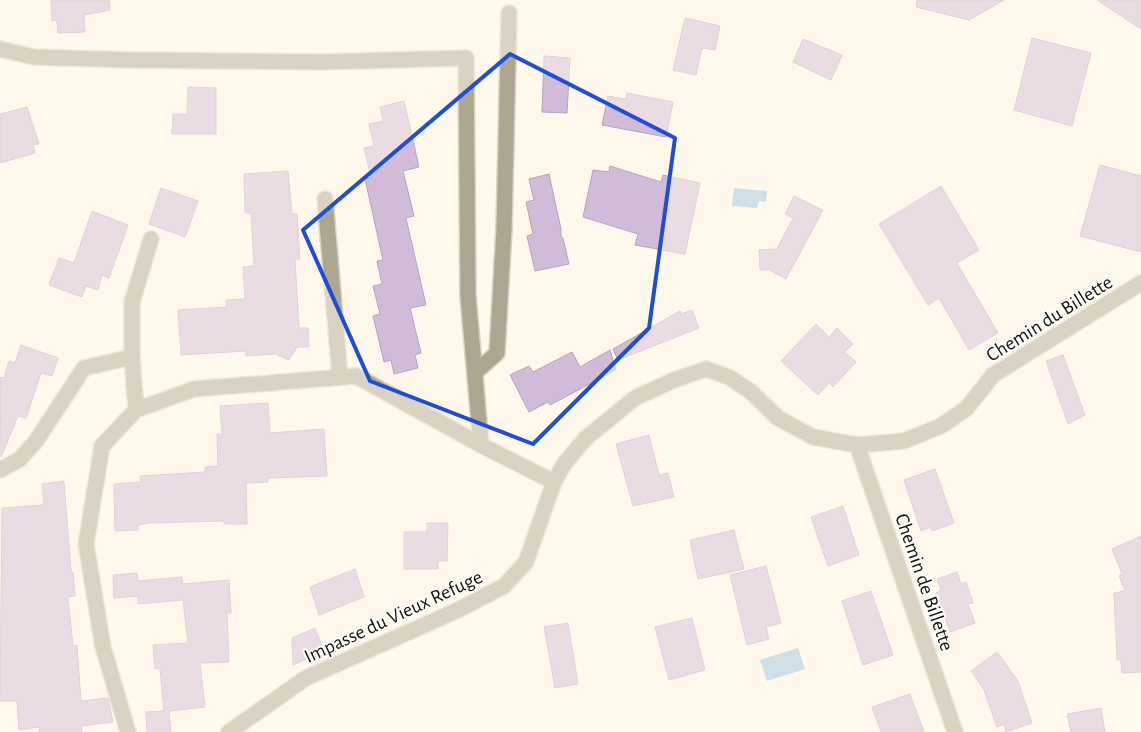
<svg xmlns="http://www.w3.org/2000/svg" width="1141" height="732" font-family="'Alegreya Sans',sans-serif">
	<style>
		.water { fill: #93c2e2 }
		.building { fill: #d1bbd8; stroke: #b8a3bf }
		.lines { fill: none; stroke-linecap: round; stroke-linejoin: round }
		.street-casing { stroke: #dad3c6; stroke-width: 18 }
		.street { stroke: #ada691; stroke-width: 15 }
		.marked { fill: none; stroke: #1d4ed8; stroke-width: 4; stroke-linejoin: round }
		.labels { text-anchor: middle; stroke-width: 4; stroke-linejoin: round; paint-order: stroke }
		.street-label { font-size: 20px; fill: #161005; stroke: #fff }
	</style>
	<rect width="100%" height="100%" fill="#fff8eb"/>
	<path class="water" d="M734 188 767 191 766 202 759 201 757 208 732 206Z
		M798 648 805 669 767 681 760 660Z"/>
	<path class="building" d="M51 0H109L110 10 84 15 85 32 58 33 57 20 52 21Z
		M917 0H1004L969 20 916 7Z
		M1097 0H1141V29Z
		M685 18 720 26 715 50 702 48 696 75 673 70Z
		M1032 38 1091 53 1072 126 1014 110Z
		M803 39 842 55 831 80 793 62Z
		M544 56 570 58 567 113 542 112Z
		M188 87 216 88V134H172L173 114H187Z
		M627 93 673 102 666 137 602 125 608 96 626 99Z
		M404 101 419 167 403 171 414 216 406 218 426 305 410 308 421 353 415 355 418 368 394 374 391 360 384 362 373 316 380 314 373 286 382 284 377 261 383 260 365 179 371 177 364 148 374 146 369 124 383 121 380 107Z
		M27 107 39 144 33 145 35 153 0 163V114Z
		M1100 165 1141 176V252L1080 236Z
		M610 166 661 182 663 175 700 183 685 254 635 245 638 234 583 217 593 170 609 172Z
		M288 171 292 214H297L300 259H295L299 328H308L309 347H297L289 360 275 354 246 356V351L181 355 178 310 227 307 226 300 245 299 243 267 254 266 251 213H245L244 174Z
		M549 174 561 229V237L563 238 569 264 535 271 527 236 533 234 526 202 534 200 529 179Z
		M941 186 979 250 957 263 998 333 969 350 939 298 928 305 879 224Z
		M161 188 198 201 185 237 149 224Z
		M794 196 823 210 786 279 769 270H760L759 250 777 249 793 218 785 214Z
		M92 211 128 225 109 278 102 275 98 290 86 286 82 297 49 285 59 258 74 263Z
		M692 310 699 328 618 360 613 349 680 311 681 314Z
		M816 324 829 337 837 328 853 344 845 352 856 362 833 387 829 383 818 395 781 361Z
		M21 345 58 358 52 376 41 373 26 418 18 416 1 457 0 377 4 378 9 361 15 363Z
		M610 350 616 370 550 405 548 402 529 412 510 375 529 366 533 372 572 352 580 367Z
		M1063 355 1085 415 1068 424 1046 361Z
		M268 403 270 433 324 429 327 476 268 478V482L246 483 247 524H224V521L149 523 138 525V530L115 531 114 484 141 482 140 476 205 472V467L218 466 217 434H222L220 406Z
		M649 435 659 475 668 473 674 497 633 506 616 444Z
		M935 469 954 523 932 531 930 527 921 531 904 480Z
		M64 481 71 572H73L75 596 68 597 73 646 77 645 81 701 108 698 113 722 81 726 82 732H39V727L19 730 17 701H0L2 508 44 505 42 484Z
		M843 506 859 555 828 566 811 517Z
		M427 523H448L447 561H438V569H404V532H427Z
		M734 530 744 569 698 579 690 540Z
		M1141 536V672L1122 673 1121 660H1117L1114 593 1125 591 1119 576 1122 574 1112 549Z
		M766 566 781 623 766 627 769 639 747 645 730 575Z
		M355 569 364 597 319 615 310 587Z
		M957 572 961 584 966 582 973 603 968 604 975 623 950 632 936 593 941 590 937 579Z
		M137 573 138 581 182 577 183 584 229 580 231 613H227L229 662 200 663 205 707 169 711 171 732H147L146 712 164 711 160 668 155 669 153 645 188 643 183 600 138 604V596L114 598 113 575Z
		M871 591 893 655 863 665 842 601Z
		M692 618 705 670 669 680 655 627Z
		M568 623 578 684 555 688 544 627Z
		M315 628 324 651 293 665 292 638Z
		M997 652 1018 681 1032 723 1006 732 1004 724 997 727 984 690 971 671Z
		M910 694 924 732H881L872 707Z
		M1101 708 1105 732H1071L1067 714Z"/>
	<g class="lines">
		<g class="street-casing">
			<path id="street" d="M0 49 34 57 131 60 322 62 466 58 468 296 481 445 554 482
				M325 199 340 377
				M477 371 497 353 504 229 509 13
				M136 410 132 357V302L151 239
				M857 445 955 732
				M0 470 20 459 36 441 84 368 132 357
				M128 732 103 647 86 544 102 446 136 410 194 389 356 376 481 445
				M229 732 306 678 458 610 504 586 526 562 554 482 564 464 586 438 635 398 674 380 706 369 729 377 750 391 778 418 813 437 857 445 904 441 941 426 967 408 993 375 1141 283"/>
		</g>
		<use href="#street" class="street"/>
	</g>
	<path d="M0 0H1141V732H0ZM510 54 675 138 649 328 533 444 370 381 303 230Z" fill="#fff8eb" fill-opacity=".55" fill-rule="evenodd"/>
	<path class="marked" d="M510 54 675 138 649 328 533 444 370 381 303 230Z"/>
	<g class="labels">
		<g class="street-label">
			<text transform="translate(1049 318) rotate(-32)" y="7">Chemin du Billette</text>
			<text transform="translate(925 582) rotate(71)" y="7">Chemin de Billette</text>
			<text transform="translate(393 616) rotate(-25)" y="7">Impasse du Vieux Refuge</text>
		</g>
	</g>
</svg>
